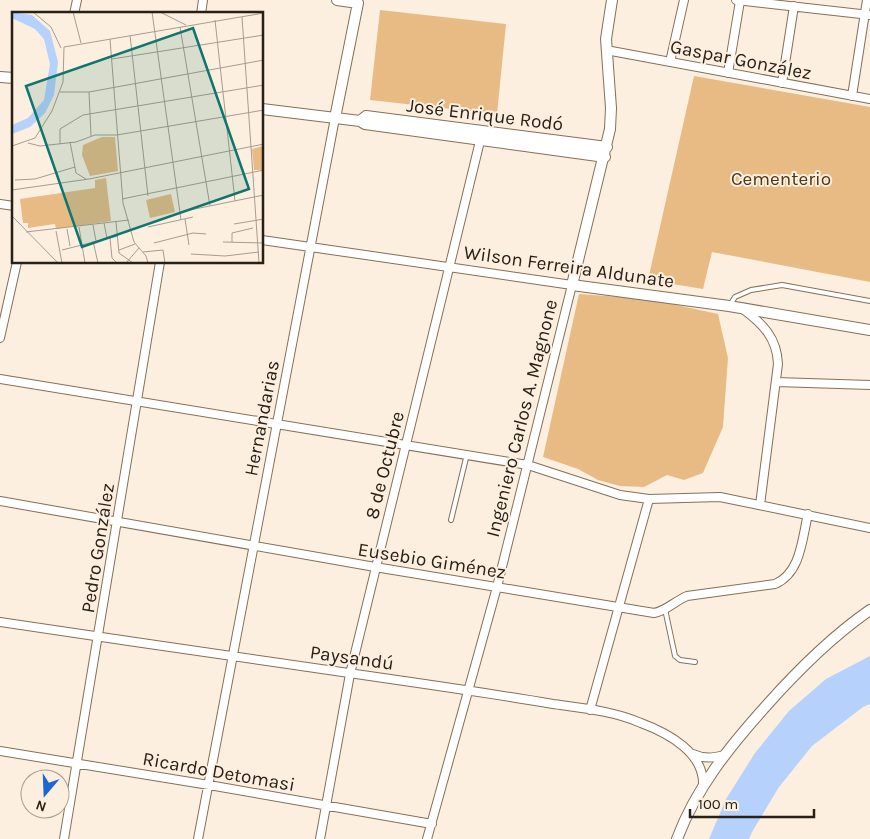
<svg xmlns="http://www.w3.org/2000/svg" width="870" height="839" font-family="Karla,sans-serif">
	<style>
		.green { fill: #e8bb85 }
		.water { fill: #b5d1fc }
		.lines { fill: none; stroke-linecap: round; stroke-linejoin: round }
		.service-casing { stroke: #847059; stroke-width: 6 }
		.minor-casing { stroke: #847059; stroke-width: 10 }
		.tertiary-casing { stroke: #847059; stroke-width: 12 }
		.service { stroke: #fff; stroke-width: 4 }
		.minor { stroke: #fff; stroke-width: 8 }
		.tertiary { stroke: #fff; stroke-width: 10 }
		.labels { text-anchor: middle; stroke-width: 4; stroke-linejoin: round; paint-order: stroke }
		.street-label { font-size: 19px; fill: #282016; stroke: #fcefdf }
		.park-label { font-size: 19px; fill: #4d3516; stroke: #fcefdf }
		.inset-road { fill: none; stroke: #a79c8f; stroke-width: 1 }
		.view { fill: #0f766e; fill-opacity: 0.15; stroke: #0f766e; stroke-width: 2.5 }
		.inset-edge { fill: none; stroke: #282016; stroke-width: 2.5 }
	</style>
	<rect width="100%" height="100%" fill="#fcefdf"/>
	<path class="green" d="M380 10 506 24 497 114 370 100Z
		M694 76 870 107V282L712 252 703 289 648 280Z
		M579 294 649 299 718 314 728 358 723 427 703 473 684 480 667 475 644 487 620 486 598 480 578 469 543 457Z"/>
	<path class="water" d="M870 656V704L863 707 812 746 779 787 752 832 749 839H709L726 799 755 753 789 711 826 679Z"/>
	<g class="lines">
		<g class="service-casing">
			<path id="service" d="M730 305 735 297 751 290 782 285 870 301
				M451 520 467 454
				M665 609 675 656 680 660 695 662"/>
		</g>
		<g class="minor-casing">
			<path id="minor" d="M736 0 870 15
				M74 14 77 0
				M201 14 203 0
				M606 50 870 99
				M670 62 684 0
				M728 73 740 1
				M782 83 794 6
				M852 96 867 0
				M0 204 14 206
				M262 240 572 285 497 587 427 839
				M743 309C763 324 777 338 778 364L760 505
				M0 338 17 262
				M0 379 528 465 620 495 649 499 720 497 870 528
				M776 382 870 385
				M0 501 375 567 654 613C666 611 675 601 687 596L775 584C801 573 802 539 808 514
				M0 622C137 642 274 663 411 682 459 689 506 696 553 704 582 708 614 711 641 723 668 733 705 753 703 786
				M590 710 649 499
				M0 751 209 785 432 824
				M693 754C704 759 713 758 725 755
				M64 839 160 262
				M198 839 335 118
				M320 839 350 674 481 137"/>
		</g>
		<g class="tertiary-casing">
			<path id="tertiary" d="M612 0 606 39 611 108 610 129 572 285 729 306 870 330
				M0 77 14 78
				M262 109 360 121 365 124 605 157
				M335 118 358 3 337 0
				M360 121 366 116 607 147
				M677 839C696 788 730 746 766 706 798 670 831 637 870 610"/>
		</g>
		<use href="#service" class="service"/>
		<use href="#minor" class="minor"/>
		<use href="#tertiary" class="tertiary"/>
	</g>
	<g class="labels">
		<g class="street-label">
			<text transform="translate(741 59) rotate(11)" y="7">Gaspar González</text>
			<text transform="translate(485 114) rotate(7)" y="7">José Enrique Rodó</text>
			<text transform="translate(569 266) rotate(8)" y="7">Wilson Ferreira Aldunate</text>
			<text transform="translate(261 418) rotate(-79)" y="7">Hernandarias</text>
			<text transform="translate(521 418) rotate(-76)" y="7">Ingeniero Carlos A. Magnone</text>
			<text transform="translate(384 465) rotate(-76)" y="7">8 de Octubre</text>
			<text transform="translate(97 548) rotate(-81)" y="7">Pedro González</text>
			<text transform="translate(432 560) rotate(9)" y="7">Eusebio Giménez</text>
			<text transform="translate(352 657) rotate(8)" y="7">Paysandú</text>
			<text transform="translate(219 771) rotate(10)" y="7">Ricardo Detomasi</text>
		</g>
		<g class="park-label">
			<text x="781" y="185">Cementerio</text>
		</g>
	</g>
	<g transform="translate(12 12)">
		<rect width="251" height="251" fill="#fcefdf"/>
		<path d="M90 125H103L106 159 78 164 70 143 71 133ZM251 134V158H242L240 137ZM94 166 99 209 44 217 43 212 16 216V211H11L8 187 83 176V168ZM159 182 163 200 138 206 134 188Z" fill="#e8bb85"/>
		<path d="M0 0 20 3 38 19 46 50 42 83 33 101 18 115 0 122V113L16 106 32 88 38 52 32 27 23 17 0 6Z" fill="#b5d1fc"/>
		<path class="inset-road" d="M21 0 39 15 49 36M61 0 69 31M140 0 169 208M148 0 174 13M230 5 247 251M203 8 223 189M168 15 198 194M118 23 136 184M98 27 111 191 122 230 134 244 136 251M100 47 252 23M48 80H77L252 48M77 80 79 124M58 130 64 161 74 167M16 131 28 134 64 130 83 123H105L252 98M48 132V117L71 103 252 73M0 134 23 126 40 99 51 70 52 35 252 1M3 168 23 167 63 155M0 178 77 167 252 132M110 187 252 158M168 200 252 183M0 204 46 251M173 207 177 233M104 210 107 241 121 251M92 211 95 226M222 212 252 207M81 213 84 229M67 215 73 251M136 215 181 205M55 217 58 234M44 219 50 251M14 220 117 208M98 226 100 246 105 251M81 229 86 251M211 230 252 231M220 230V221L241 216M142 231 181 221 194 222M50 238 106 224M107 238 123 232M131 240 151 238 153 251M179 242 213 244 247 240M114 251 127 236"/>
		<path class="view" d="M181 16 237 177 70 235 14 74Z"/>
		<rect width="251" height="251" class="inset-edge"/>
	</g>
	<g transform="translate(45 794) rotate(199)"><circle r="24" fill="#fcefdf" stroke="#a79c8f"/>
	<path d="M0-4L9 19L0 12L-9 19Z" fill="#1c67d2"/>
	<text y="-8" font-size="14" font-weight="bold" text-anchor="middle" fill="#282016">N</text>
	</g>
	<path d="M690 809v8h124v-8" fill="none" stroke="#282016" stroke-width="2.5"/>
	<text x="698" y="809" font-size="15" fill="#282016" stroke="#fcefdf" stroke-width="4" paint-order="stroke">100 m</text>
</svg>
